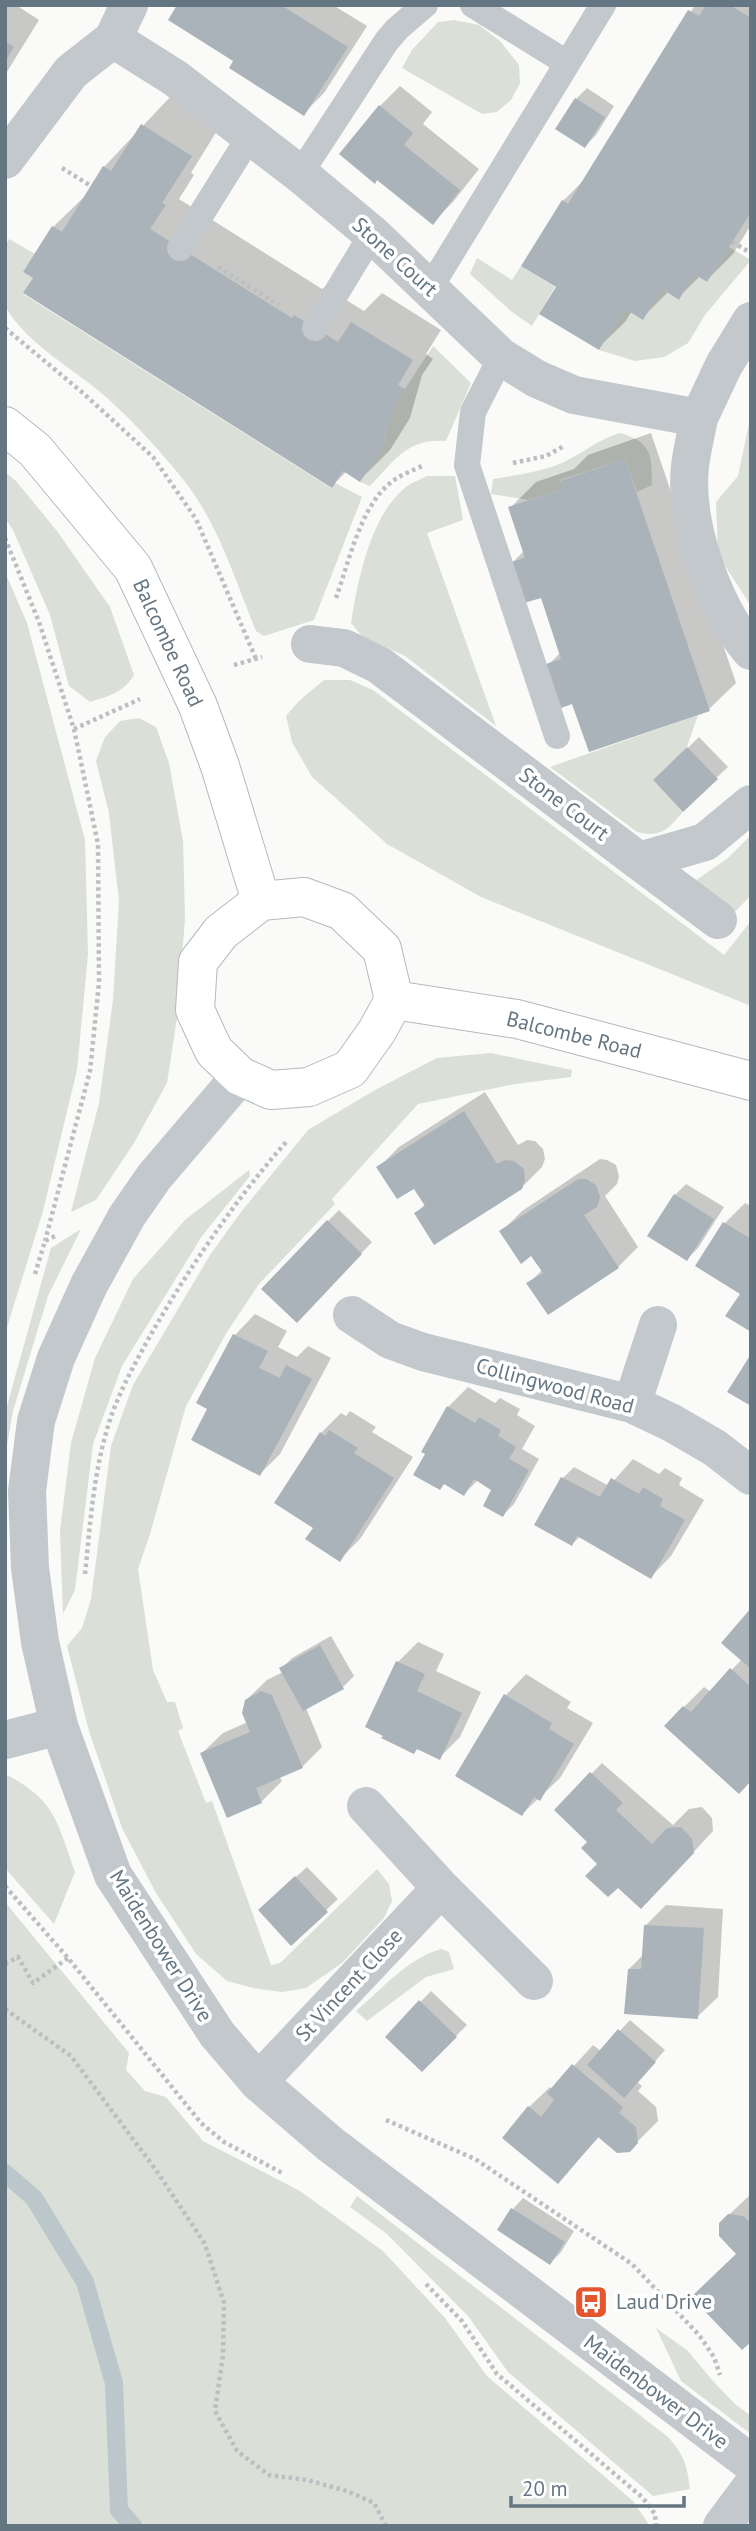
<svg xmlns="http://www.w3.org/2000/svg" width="756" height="2531" font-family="'PT Sans',sans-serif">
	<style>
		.green { fill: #dadfd7 }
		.shadow { fill: #0003 }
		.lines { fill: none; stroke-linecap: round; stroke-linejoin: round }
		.stream { stroke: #bbc7cb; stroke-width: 18 }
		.building { fill: #aab3b9 }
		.secondary-casing { stroke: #b3babf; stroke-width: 40 }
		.path { stroke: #bbbfc2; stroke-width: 4.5; stroke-dasharray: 3.5 3.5; stroke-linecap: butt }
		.service { stroke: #c3c8cc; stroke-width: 26 }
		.minor { stroke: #c3c8cc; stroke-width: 38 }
		.tertiary { stroke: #c3c8cc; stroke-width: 38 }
		.secondary { stroke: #fff; stroke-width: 38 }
		.labels { text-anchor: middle; stroke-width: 7; stroke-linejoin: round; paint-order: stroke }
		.street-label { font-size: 21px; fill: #657683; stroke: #fff }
		.poi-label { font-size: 21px; fill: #657683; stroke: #fff; text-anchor: start }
	</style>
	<rect width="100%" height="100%" fill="#fafaf8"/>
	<path class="green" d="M454 20 479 25 500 41 519 65 520 83 511 100 497 112 482 114 402 68 412 50 438 22Z
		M9 239 35 254 23 272 33 278 23 294 331 488 335 483 362 497 314 620 264 636 256 631C235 580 218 522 182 478 156 446 126 413 94 387 66 365 25 340 7 309 1 298 5 260 5 246Z
		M729 247 751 260 705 315 688 343 664 357 635 361 599 350 625 309 643 319 662 289 679 300 694 274 707 282Z
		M477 258 512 280 521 266 555 287 532 326 512 312 470 274Z
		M433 346 471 383 446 441C407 438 395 460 370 486L360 482 381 450 393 407Z
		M751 414V606L718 555 716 502 738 476Z
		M620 433C651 442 652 454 652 485L637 492 625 459 560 480 563 489 528 500 491 494 493 479C517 475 540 472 562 463 582 454 598 439 620 433Z
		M5 472 16 481 57 531 110 607 134 675C123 693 109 696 90 702L69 686 50 615 13 530 5 518Z
		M427 476H455L463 520 427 533 496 726 405 656 362 636 351 623C358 580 370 515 407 486 413 482 421 479 427 476Z
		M5 572 27 623 85 840 88 954 77 1070 43 1211 5 1334Z
		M324 680H350L373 690 724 955 751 921V1006L481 897 387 844 312 777 292 742 286 716 299 701Z
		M698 715 687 747 653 780 683 812C668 829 662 838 637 832L550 767Z
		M139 718 156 727 169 763 183 841 185 918 178 1011 167 1083 134 1143 96 1200 71 1212 99 1103 113 1000 119 901 109 813 96 761 105 737 120 721Z
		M751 835V895L734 913 695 881 728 858Z
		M491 1053 572 1070 571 1077 515 1084 418 1104 332 1199 335 1204 259 1284 227 1332 186 1406 150 1534 138 1569 153 1670 167 1702H175L183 1728 178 1731 206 1803 212 1801 271 1965 280 1963 377 1869 389 1884 392 1901 384 1918 342 1963 306 1988 282 1992 253 1988 227 1981 196 1954 156 1893 122 1828 89 1731 67 1646 82 1628 91 1599 111 1446 133 1385 210 1255 241 1212 308 1130 375 1090 437 1058Z
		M249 1170 250 1176 202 1236 122 1366 93 1444 75 1590 63 1614 60 1531 71 1443 95 1358 133 1279 185 1220Z
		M81 1229 48 1296 13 1411 5 1457V1413L51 1248Z
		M5 1774C56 1800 57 1822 75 1872L54 1924 5 1868Z
		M5 1902 129 2053 126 2070 145 2091 166 2097 203 2141 300 2191 383 2251 445 2318 487 2376 633 2501 648 2523V2526H5Z
		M441 1949 449 1952 454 1969 426 1977 367 2021 356 2011C382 1989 408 1958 441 1949Z
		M357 2196 668 2437C684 2455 687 2465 690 2489L653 2496 508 2372 468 2316 387 2234 350 2207Z
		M656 2328 688 2351 712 2380 735 2404 751 2416V2434L681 2381Z"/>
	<path class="shadow" d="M5 5H16L39 20 5 75Z
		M179 5H333L367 26 324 93 304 113 240 54Z
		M695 5H751V225L733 254 707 280 700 276 678 298 669 291 643 317 632 311 625 322 598 348 558 286 563 201 587 177Z
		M400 86 432 112 423 124 479 169 453 202 433 222 380 106Z
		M587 88 614 106 596 135 585 146 576 99Z
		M172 95 220 126 191 173 194 175 179 199 322 289 325 287 364 311 382 293 441 330 426 354 433 359 422 375 410 418 390 450 360 480 347 471 332 486 35 278 53 227 83 198 84 199 104 167Z
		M651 433 736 683 709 709 573 702 548 665 560 653 542 596 513 562 524 551 510 508 536 482 574 469 588 455Z
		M699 737 728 767 683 809 655 780Z
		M485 1092 518 1145 527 1140 535 1141 543 1149 545 1159 542 1167 521 1188 416 1214 425 1204 414 1187 379 1167 399 1147Z
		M600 1159 607 1160 616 1165 619 1176 617 1184 605 1196 638 1247 618 1267 529 1283 542 1270 532 1254 502 1231 522 1211Z
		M686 1184 724 1207 698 1248 687 1259 650 1235 675 1195Z
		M745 1203 751 1206V1330L742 1294 697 1265 725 1223Z
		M339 1210 372 1242 308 1310 328 1221Z
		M255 1314 287 1331 278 1347 297 1357 308 1346 331 1358 280 1454 260 1474 209 1409 198 1403 235 1335Z
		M468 1387 495 1403 500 1398 520 1409 517 1415 535 1426 522 1449 539 1459 514 1504 503 1515 498 1482 478 1480 464 1494 445 1483 440 1488 427 1454 448 1407Z
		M350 1411 376 1427 372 1432 413 1457 360 1539 340 1559 315 1527 276 1502 321 1433 341 1413 346 1416Z
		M633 1459 659 1474 665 1468 682 1478 679 1485 704 1500 671 1556 651 1577 581 1536 572 1544 537 1524 563 1478 574 1467 609 1486Z
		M751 1611V1780L684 1707 704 1687 711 1692 742 1659Z
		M331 1636 354 1676 343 1687 306 1708 322 1747 302 1767 279 1776 282 1781 261 1802 202 1753 223 1733 248 1722 246 1700 267 1680 283 1672 281 1669 292 1658Z
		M418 1642 444 1654 436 1671 481 1692 460 1737 439 1758 398 1662Z
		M526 1674 571 1702 567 1708 593 1723 560 1778 522 1814 457 1775 506 1695Z
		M602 1763 673 1825 689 1809 702 1807 712 1818 713 1831 661 1887 600 1864 589 1842 556 1810Z
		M307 1867 338 1899 291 1943 271 1899Z
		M666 1905 723 1909 718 1997 697 2017 629 1969 643 1955 646 1925Z
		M431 1991 467 2025 422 2070 387 2037Z
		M630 2020 665 2050 637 2082 642 2086 638 2091 656 2107 658 2121 629 2150 600 2136 558 2182 529 2107 550 2087 552 2090 593 2045 601 2051Z
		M750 2195H751V2340L738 2253 720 2223Z
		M523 2198 574 2231 561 2252 550 2263 499 2229 513 2209Z"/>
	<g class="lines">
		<path class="stream" d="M5 2173 34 2198 85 2282 114 2383 119 2510 133 2526"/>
	</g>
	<path class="building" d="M177 5H281L348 47 304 116 229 68 233 61 168 20Z
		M706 5H730L751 18V212L707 282 694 274 679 300 662 289 643 320 625 309 599 350 539 314 556 287 521 266 562 200 568 204 688 10 699 16Z
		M5 41 14 47 5 62Z
		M575 98 605 117 585 148 555 129Z
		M379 105 413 133 404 145 460 190 433 225 377 180 375 184 339 154Z
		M141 124 192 156 162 203 166 205 150 229 292 318 294 315 338 342 351 322 413 360 398 385 405 389 393 407 381 450 360 482 343 471 332 488 23 293 33 278 23 272 52 226 62 232 103 166 111 171Z
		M625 459 710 711 589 752 572 704 561 708 546 664 561 659 541 598 524 603 511 562 525 558 508 507 563 489 560 481Z
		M687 747 718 779 683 812 653 780Z
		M464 1111 497 1164 505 1160 514 1161 524 1169 525 1180 522 1189 434 1245 414 1213 425 1206 414 1189 397 1199 376 1167Z
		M578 1179H586L596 1185 600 1197 597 1207 584 1215 619 1268 548 1315 526 1283 543 1273 531 1256 521 1264 499 1231Z
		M674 1194 714 1219 687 1261 647 1236Z
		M327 1220 362 1254 297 1323 261 1289Z
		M723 1222 751 1239V1332L725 1316 740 1294 695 1266Z
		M233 1334 268 1351 259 1368 280 1378 286 1365 312 1379 260 1476 191 1440 207 1409 196 1403Z
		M751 1354V1406L727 1392Z
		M447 1406 475 1423 479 1417 501 1430 498 1436 516 1447 509 1459 529 1470 503 1517 483 1506 491 1490 474 1479 464 1496 444 1484 440 1490 413 1475 425 1454 421 1452Z
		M329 1430 358 1448 354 1453 394 1478 340 1562 305 1539 313 1528 274 1503 320 1432 325 1436Z
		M561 1477 600 1497 611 1478 639 1494 643 1487 663 1499 660 1506 685 1520 651 1579 577 1536 572 1546 534 1525Z
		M751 1608V1669L721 1643Z
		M320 1645 344 1689 303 1711 279 1668Z
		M396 1661 425 1674 417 1691 462 1713 440 1760 417 1749 414 1754 381 1738 383 1736 365 1727Z
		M730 1668 751 1687V1781L739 1794 664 1726 683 1706 691 1712Z
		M261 1691 272 1695 303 1768 256 1788 262 1803 227 1818 200 1753 250 1732 242 1713 245 1700Z
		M504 1694 552 1723 549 1729 574 1744 540 1801 534 1797 522 1816 455 1776Z
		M590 1772 623 1803 616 1810 652 1844 667 1828 681 1827 692 1839 694 1853 641 1909 618 1888 608 1897 585 1876 597 1864 581 1848 587 1842 554 1810Z
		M295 1876 328 1912 291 1946 258 1910Z
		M644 1925 704 1928 698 2019 624 2014 628 1969H641Z
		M419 2000 457 2037 422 2072 385 2037Z
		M618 2029 656 2062 624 2098 587 2065Z
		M572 2064 623 2107 619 2113 636 2127 638 2143 630 2152 617 2153 598 2137 558 2184 502 2138 528 2106 541 2117 554 2100 547 2093Z
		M511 2208 565 2242 550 2265 497 2230Z
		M728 2214 743 2216 751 2223V2342L742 2350 691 2297 736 2254 719 2236V2223Z"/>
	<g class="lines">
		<g class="secondary-casing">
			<path id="secondary" d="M5 426 35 450 133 568 198 706 220 766 261 901
				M304 897 342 911 382 949 394 1000 377 1031 350 1069 309 1087 271 1090 240 1076 214 1051 195 1010 198 962 221 932 261 901Z
				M394 1000 517 1019 751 1081"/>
		</g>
		<path class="path" d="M62 168 91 186
			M732 242 751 253
			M218 267 279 305
			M5 328 83 393 153 457 196 519 256 659
			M513 463 546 456 564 446
			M5 538 39 622 74 729 98 844 99 983 90 1071 45 1241
			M336 598C349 562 361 503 394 480 403 474 414 470 424 465
			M234 665 262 657
			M74 729 140 699
			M35 1274 45 1241 57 1235
			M85 1574C90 1526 93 1479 106 1433 115 1399 133 1367 150 1336 189 1268 235 1200 287 1141
			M5 1886 68 1958 201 2123 224 2142 284 2174
			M5 1964 18 1957 33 1983 68 1958
			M5 2009 71 2056 156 2170 205 2244 224 2303 223 2355 215 2411 237 2451 269 2475 307 2480 347 2491 374 2503 386 2526
			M386 2120 475 2159 632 2264 699 2335 714 2357 720 2375
			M426 2284 462 2321 497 2374 643 2498 655 2514 656 2526"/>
		<path class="service" d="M473 5 567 63
			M300 174 386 42 397 29 425 5
			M180 248 250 136
			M430 288 603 5
			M315 328 372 234
			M501 357 473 412 467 465 557 736"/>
		<path class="minor" d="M129 5 113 39 175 78 300 174 372 234 501 357 537 379 574 395 699 418 724 365 751 321
			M5 160 71 72 113 39
			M699 418C696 434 692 450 690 466 684 524 713 607 751 651
			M310 644 344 648 379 665 639 861 705 842 751 804
			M639 861 718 920
			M352 1315 390 1340 423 1352 632 1404 672 1423 715 1448 751 1476
			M632 1404 658 1325
			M5 1740 59 1726
			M366 1806 441 1888 534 1981
			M258 2082 441 1888
			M722 2526 751 2487"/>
		<path class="tertiary" d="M240 1076 154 1177 127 1216 89 1285 56 1358 36 1421 27 1491 30 1568 40 1642 59 1726 113 1875 217 2034 258 2082 330 2144 751 2463"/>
		<use href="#secondary" class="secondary"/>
	</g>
	<defs>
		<g id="bus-square" transform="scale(1.75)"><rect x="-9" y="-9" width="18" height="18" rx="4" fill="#e4572e" stroke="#fff"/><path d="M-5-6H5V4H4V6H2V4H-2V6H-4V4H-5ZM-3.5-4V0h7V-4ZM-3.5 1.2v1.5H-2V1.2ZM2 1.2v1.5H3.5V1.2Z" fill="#fff"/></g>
	</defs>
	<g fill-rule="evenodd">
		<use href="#bus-square" x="591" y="2302"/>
	</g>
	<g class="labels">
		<g class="street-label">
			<text transform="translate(395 257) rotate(42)" y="7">Stone Court</text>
			<text transform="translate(168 643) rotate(65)" y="7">Balcombe Road</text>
			<text transform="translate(564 804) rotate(37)" y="7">Stone Court</text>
			<text transform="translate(574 1035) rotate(14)" y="7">Balcombe Road</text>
			<text transform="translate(555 1386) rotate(15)" y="7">Collingwood Road</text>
			<text transform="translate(161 1946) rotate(58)" y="7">Maidenbower Drive</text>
			<text transform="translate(349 1985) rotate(-47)" y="7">St Vincent Close</text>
			<text transform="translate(656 2392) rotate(37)" y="7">Maidenbower Drive</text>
		</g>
		<g class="poi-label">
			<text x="616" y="2309">Laud Drive</text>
		</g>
	</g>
	<rect width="756" height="2531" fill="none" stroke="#657683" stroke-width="14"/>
	<path d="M511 2496v10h173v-10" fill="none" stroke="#657683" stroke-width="3.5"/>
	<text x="522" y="2496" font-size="21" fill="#657683" stroke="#ffffff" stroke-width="5" paint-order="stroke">20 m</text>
</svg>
